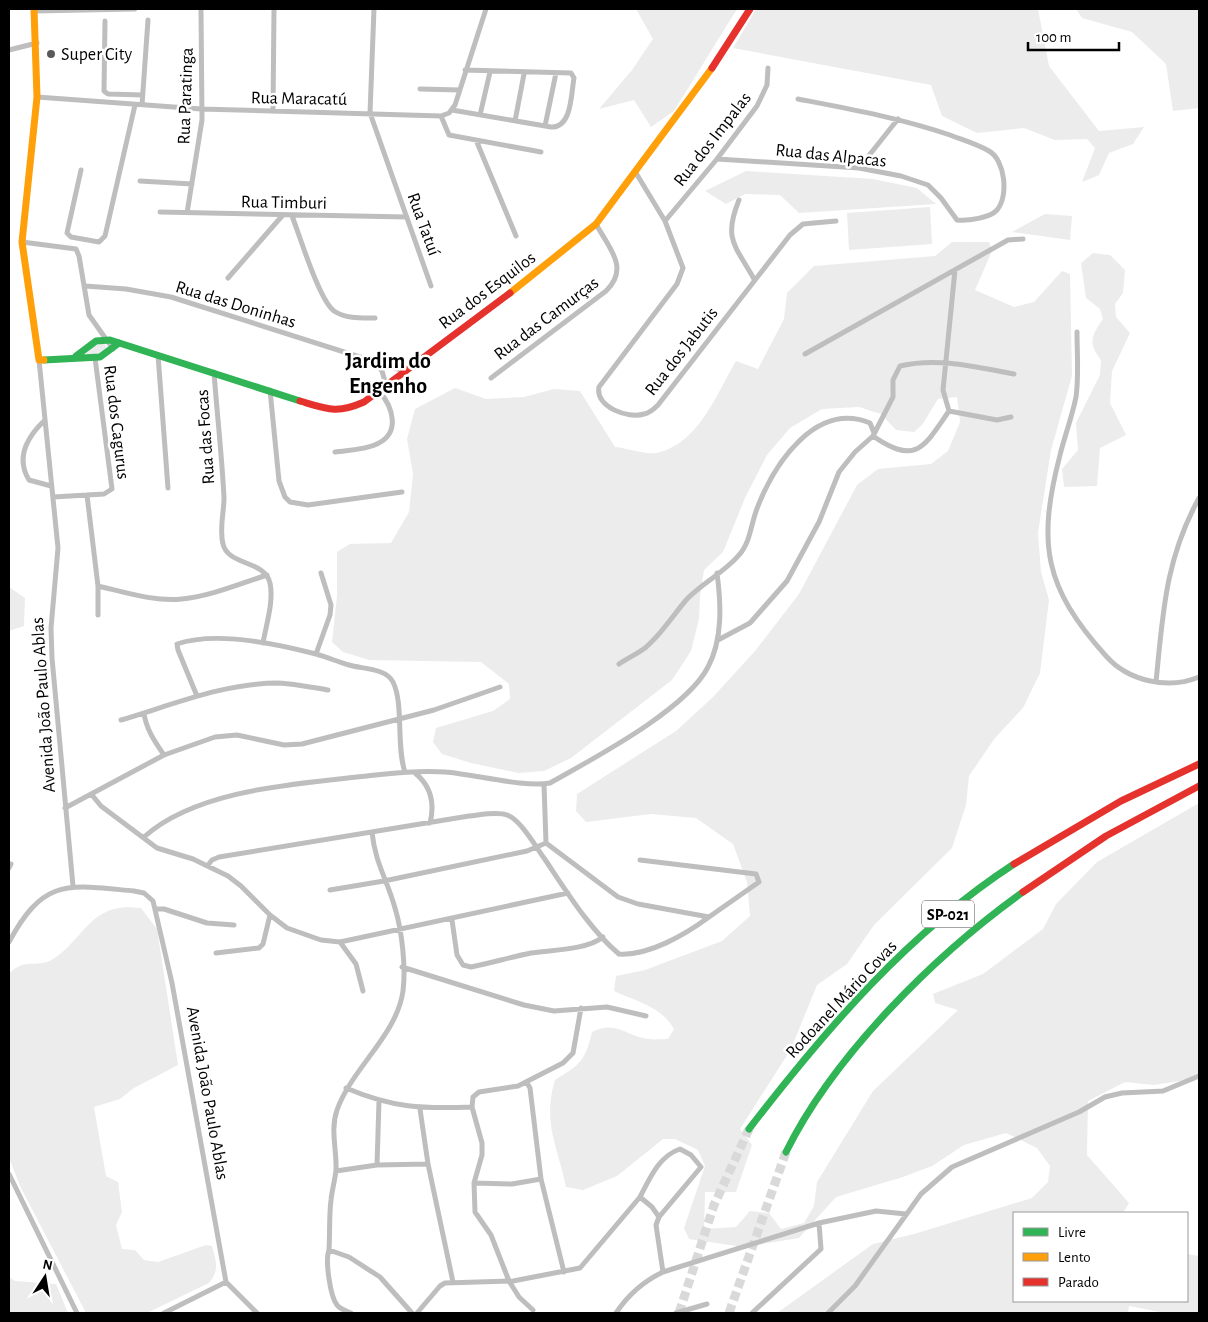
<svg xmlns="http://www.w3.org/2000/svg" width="1208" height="1322" font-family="'Alegreya Sans',sans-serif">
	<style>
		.green { fill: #ececec }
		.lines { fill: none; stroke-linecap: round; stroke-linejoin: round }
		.highway-tunnel { stroke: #d9d9d9; stroke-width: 9; stroke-dasharray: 9 4.5; stroke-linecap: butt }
		.street { stroke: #bebebe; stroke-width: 5 }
		.fast { stroke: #30b455; stroke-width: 7 }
		.slow { stroke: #ff9f0a; stroke-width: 7 }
		.jam { stroke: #e5322d; stroke-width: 7 }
		.poi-dot { fill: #595959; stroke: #fff; stroke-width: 2 }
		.labels { text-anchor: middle; stroke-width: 5; stroke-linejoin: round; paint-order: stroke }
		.shield { fill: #fff; stroke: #4c4c4c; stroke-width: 1 }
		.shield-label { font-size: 16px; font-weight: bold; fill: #000 }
		.poi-label { font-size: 18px; fill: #000; stroke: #fff; text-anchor: start }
		.street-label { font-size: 18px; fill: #000; stroke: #fff }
		.district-label { font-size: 22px; font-weight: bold; fill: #000; stroke: #fff }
	</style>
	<rect width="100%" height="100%" fill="#fff"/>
	<path class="green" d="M636 9H737L674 111 651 127 634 100 599 109 632 70 653 39Z
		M756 9H1038L1049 66 1099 131 1144 127 1133 144 1109 153 1099 175 1082 182 1095 148 1087 139 1055 140 1024 128 977 133 942 116 931 85 733 48Z
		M1076 9H1199V108L1173 111 1166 64 1132 32 1082 18Z
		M746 171 873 179 917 188 936 204 799 213 780 195 745 194 726 204 705 191Z
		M930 207 932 244 849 250 847 213Z
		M1045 214 1072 216 1070 240 1012 232Z
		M952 242H989L992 251 975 290 1014 307 1034 302 1062 271 1070 274 1072 376 1051 450 1038 533 1041 572 1049 600 1040 673 1023 708 995 738 969 776 966 805 952 848 874 925 847 964 817 985 791 1049 740 1129 752 1145 736 1192H705L704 1229 736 1227 750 1211 769 1213 781 1229 804 1223 814 1206 817 1182 873 1091 958 1010 935 1003 933 994 983 974 1043 929 1056 904 1097 862 1199 803V1078L1154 1085 1125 1082 1088 1101 1087 1155 1129 1203 1123 1213H1014V1301H1187V1254L1199 1256V1313H1165L1129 1306 1128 1313H777L873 1244 914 1234 1032 1198 1048 1182 1050 1166 1037 1148 1006 1133 964 1145 932 1166 903 1177 836 1197 799 1238 743 1247 689 1239 684 1228 705 1166 698 1150 675 1139H663L617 1176 583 1190 566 1187C558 1146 542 1124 555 1080 579 1065 585 1062 592 1032 617 1020 625 1036 648 1039 654 1040 662 1039 668 1039L674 1029C661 1006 637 1002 614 991L616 976 645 970 722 941 750 916 747 882 733 844 696 818 651 814 586 822 576 811 577 794 676 731 713 697 755 651 799 594 857 485 878 469 931 464 948 451 960 422 957 397 938 399 922 425 914 432 896 430 881 414 859 407 822 409 790 428 767 455 745 498 723 552 704 570 700 597 699 619 691 651 672 680 571 758 544 771 518 773 471 763 442 754 433 742 436 728 493 711 510 699 509 684 481 662 369 660 343 652 332 642 337 596V552L350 544 391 543 409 512 413 474 407 439 415 409 455 388 486 399 524 397 554 389 580 391 615 447C627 448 646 455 657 453 699 443 716 395 736 361L758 369 784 319 787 293 814 266 935 256Z
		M1093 253 1110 255 1125 270 1123 293 1115 304 1116 317 1130 333 1112 371 1110 403 1126 435 1100 448 1097 486 1064 487 1062 469 1078 450 1076 423 1100 375 1101 360C1088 343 1091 336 1103 319L1100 309 1086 298 1081 263Z
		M104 343 107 348 100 354 87 355 86 353 94 346Z
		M9 587 25 598 24 626 9 631Z
		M127 907 141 908 157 929 178 1065 134 1088 120 1099 94 1107 106 1176 118 1182 122 1212 116 1225 122 1249 135 1250 144 1260 158 1262 206 1245 212 1246C216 1261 220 1270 209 1283L147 1313H86L21 1188 9 1158V973C13 970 18 966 22 965 33 962 42 966 53 959 82 941 88 909 127 907Z
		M9 1277 15 1281 56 1284 68 1313H9Z"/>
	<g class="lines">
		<path class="highway-tunnel" d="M679 1313 714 1205 749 1129
			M729 1313 786 1152"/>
		<path class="street" d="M374 9 370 113 431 286
			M35 11 135 9
			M105 21 104 91 108 94 143 95
			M9 50 37 43
			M420 89 460 90
			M37 97 201 109 441 116 449 113 455 105 486 9
			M142 105 148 20
			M452 110 551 127C572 128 571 94 574 78L571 73 465 70
			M273 111 274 9
			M480 115 490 72
			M441 116 449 135 541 152
			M515 121 524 74
			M545 126 556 73
			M476 140 516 236
			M717 159 859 168 901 176 928 185 941 198 957 220C968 221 990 218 997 210 1009 196 1005 160 989 151 977 144 963 140 950 135 900 118 850 109 798 99
			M859 168 898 119
			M81 170 67 233 71 237 99 242 105 236 135 105
			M636 173 665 221 683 268 677 284 599 387C595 407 628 419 644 414 650 413 654 409 658 405L790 235 803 224 836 221
			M140 181 192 184
			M739 200C723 239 735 245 754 279
			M160 212 407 217
			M187 213 202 120 201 9
			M292 216C300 236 319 300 334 311 346 319 362 318 375 318
			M665 221 717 159 757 106 767 85 768 68
			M22 242 76 249 79 256 89 315 113 349
			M955 270 943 390 949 411 997 420 1011 417
			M228 278 282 216
			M85 286 126 289 171 297 404 371
			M1077 332C1077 353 1079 376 1076 397 1072 417 1065 435 1060 455 1037 544 1044 587 1106 656 1128 681 1168 690 1199 677
			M805 354 1008 240 1023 239
			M158 355 168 488
			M39 360 58 548 51 628 52 658 73 886
			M376 364 382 371 386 385
			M214 372C217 414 222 456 224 498 224 513 219 529 223 544 228 566 265 560 270 583 274 601 266 625 263 643
			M491 378 606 291C630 268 609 248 596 224
			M270 390 279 481 285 497 290 502 308 505 402 492
			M45 420C28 436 15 457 29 480L51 486
			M873 436C916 466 924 447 949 411
			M335 452C348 450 365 450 377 444 401 433 393 407 379 391
			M87 495 98 586V615
			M53 497 104 494 112 489 95 358
			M98 586C124 592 155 602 182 599 211 596 239 584 267 575
			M718 640 750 623 787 581 819 522 839 472 855 452 873 436 893 397V380L900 366C938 357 976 367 1014 374
			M316 654 330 615 331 605 321 573
			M619 664C628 658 637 654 645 648 662 634 673 615 687 599 702 583 725 572 739 555 751 542 751 522 758 506 775 463 816 401 870 423L874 433
			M1156 682C1163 613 1165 560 1199 498
			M197 696 178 650 177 644C215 631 278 644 316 654 327 657 338 662 349 665 362 669 386 668 393 682 404 704 396 747 405 772
			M144 713C146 729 155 742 164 755
			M121 720C172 705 224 683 278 683 295 684 311 687 328 690
			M415 773C431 786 435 803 430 823
			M544 784 546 843 618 897 638 904 709 917 759 882 756 874 640 860
			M92 795 101 806 157 848 193 859 228 876 241 886 270 915 287 928 321 940 340 942 568 893
			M65 808 164 755 215 737 237 735 284 745 302 744 434 710 500 687
			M144 837C195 791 291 784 357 777 386 774 416 770 445 772 473 774 526 788 550 783 594 758 686 710 708 667 723 639 721 603 717 573
			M208 865 212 860 219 857 469 816C480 815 497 811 507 815 520 819 536 847 544 858 565 889 590 930 619 954 649 956 686 934 709 917
			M9 868 11 864
			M330 890 384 881 527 851 546 843
			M156 909H164L207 923 234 925
			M452 920 457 955 463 965 471 967C491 963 511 957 531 953 551 950 587 950 603 937
			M9 942C44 877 68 885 134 891L144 893 153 901 172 983 226 1282 257 1313
			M340 942 356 964 363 991
			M216 953 259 948 263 944 270 915
			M402 967 524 1005 554 1011 607 1007 646 1016
			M527 1083 530 1088 541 1179 564 1272
			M346 1088C393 1108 422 1109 472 1107
			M420 1109 428 1164 453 1282
			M377 1165 379 1101
			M336 1171 377 1165 428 1164
			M9 1174 77 1313
			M474 1183 512 1184 541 1179
			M640 1197C650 1178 659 1156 680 1149L691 1155 701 1167 659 1217 656 1225 663 1272
			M329 1250C330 1233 329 1216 331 1200 332 1190 335 1180 336 1170 337 1150 330 1130 337 1110 352 1068 397 1035 403 991 406 967 402 931 395 908 387 879 375 863 372 832
			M533 1310 519 1297 509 1281 491 1235 475 1212 474 1183 482 1155V1143L472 1107 473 1097 479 1092 518 1086 563 1063 573 1053 581 1008
			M164 1313 226 1282
			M351 1313C346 1311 340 1309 337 1305 330 1296 325 1260 329 1250L349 1257 380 1277 412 1313
			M417 1313 440 1286 445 1283 513 1281 580 1268 640 1197 652 1207 659 1217
			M616 1313C628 1295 642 1282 663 1272L819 1223
			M676 1313 707 1304
			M752 1313 821 1249 819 1223 876 1211 906 1214
			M828 1313 855 1286 921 1194 952 1167 1079 1112 1105 1097 1122 1093 1163 1091 1199 1076"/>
		<path class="fast" d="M76 356 96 341 110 340 300 401
			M44 360 100 357 119 343
			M749 1129C826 1029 908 933 1014 864
			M786 1152C834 1055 935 955 1023 892"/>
		<path class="slow" d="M34 9 37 97 22 242 39 360H44
			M510 293 596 224 712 68"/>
		<path class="jam" d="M712 68 750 9
			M300 401C327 409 337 414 364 402L510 293
			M1014 864 1121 801 1199 764
			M1023 892 1106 836 1199 786"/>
	</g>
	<circle class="poi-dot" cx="51" cy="54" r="5"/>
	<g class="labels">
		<rect class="shield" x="922" y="900.5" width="52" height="27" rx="4"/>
		<g class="shield-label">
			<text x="948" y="920">SP-021</text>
		</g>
		<g class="poi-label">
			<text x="61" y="60">Super City</text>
		</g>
		<g class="street-label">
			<text transform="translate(185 96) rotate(-88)" y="6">Rua Paratinga</text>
			<text transform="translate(299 98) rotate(1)" y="6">Rua Maracatú</text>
			<text transform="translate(712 139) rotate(-52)" y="6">Rua dos Impalas</text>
			<text transform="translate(831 155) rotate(6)" y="6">Rua das Alpacas</text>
			<text transform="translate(284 202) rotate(1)" y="6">Rua Timburi</text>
			<text transform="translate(424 224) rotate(70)" y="6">Rua Tatuí</text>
			<text transform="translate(487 290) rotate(-37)" y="6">Rua dos Esquilos</text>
			<text transform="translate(236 304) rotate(17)" y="6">Rua das Doninhas</text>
			<text transform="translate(546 318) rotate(-37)" y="6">Rua das Camurças</text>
			<text transform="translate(681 351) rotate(-52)" y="6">Rua dos Jabutis</text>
			<text transform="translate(117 422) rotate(83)" y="6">Rua dos Cagurus</text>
			<text transform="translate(205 437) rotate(-94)" y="6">Rua das Focas</text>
			<text transform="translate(43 705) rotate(-94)" y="6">Avenida João Paulo Ablas</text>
			<text transform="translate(841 999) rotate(-47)" y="6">Rodoanel Mário Covas</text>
			<text transform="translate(208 1093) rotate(80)" y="6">Avenida João Paulo Ablas</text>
		</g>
		<g class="district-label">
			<text x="388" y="368">Jardim do<tspan x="388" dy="25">Engenho</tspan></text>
		</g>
	</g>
	<rect width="1208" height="1322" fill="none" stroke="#000000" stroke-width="20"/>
	<rect x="1013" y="1212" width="175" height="90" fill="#ffffff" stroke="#999999"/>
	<rect x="1023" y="1228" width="25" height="8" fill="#30b455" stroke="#999999"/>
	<text x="1058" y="1237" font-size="15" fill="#000000">Livre</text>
	<rect x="1023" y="1253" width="25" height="8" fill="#ff9f0a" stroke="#999999"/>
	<text x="1058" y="1262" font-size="15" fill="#000000">Lento</text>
	<rect x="1023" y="1278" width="25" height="8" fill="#e5322d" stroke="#999999"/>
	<text x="1058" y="1287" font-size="15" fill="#000000">Parado</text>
	<g transform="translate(45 1277) rotate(12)" stroke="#ffffff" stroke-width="4" paint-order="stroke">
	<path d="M0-4L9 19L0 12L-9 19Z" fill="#000000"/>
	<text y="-8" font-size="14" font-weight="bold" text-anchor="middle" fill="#000000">N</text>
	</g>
	<path d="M1028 42v8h91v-8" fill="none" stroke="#000000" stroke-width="2.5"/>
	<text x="1036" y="42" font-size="15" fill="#000000" stroke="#ffffff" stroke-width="4" paint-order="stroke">100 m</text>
</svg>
